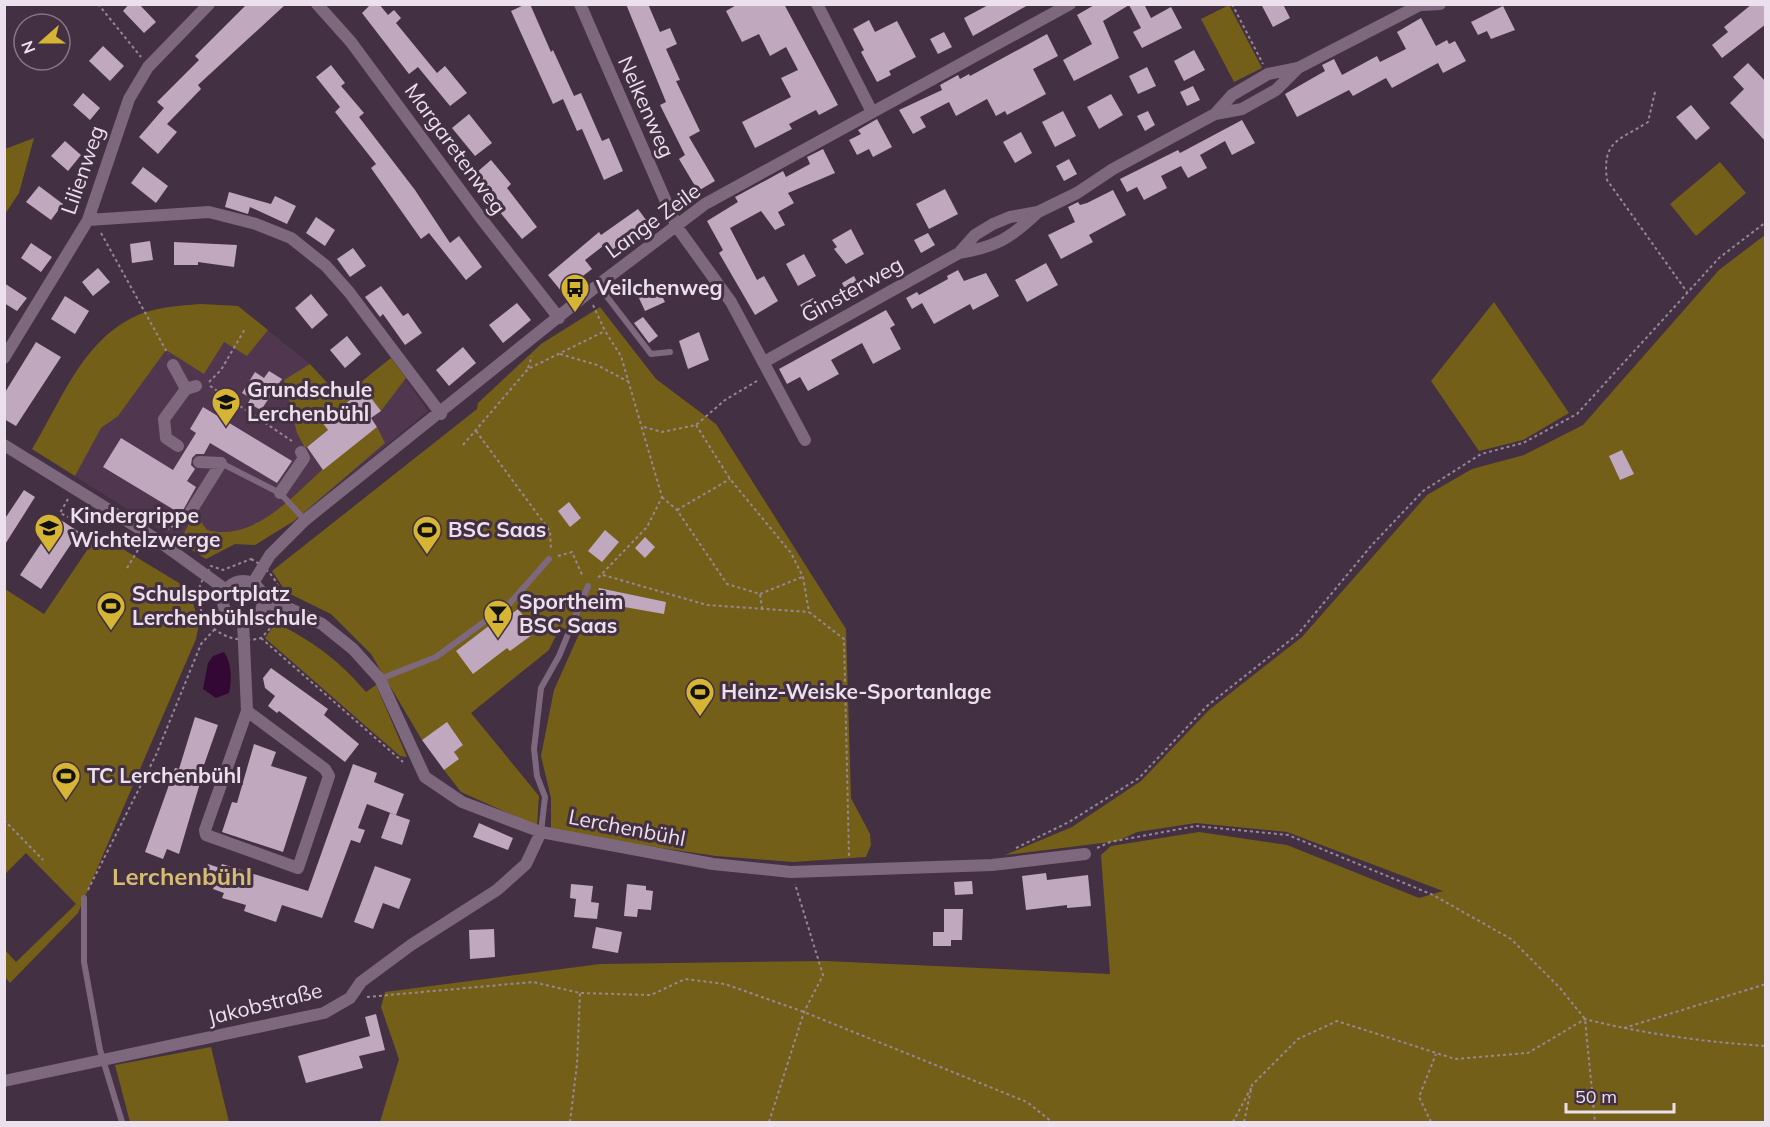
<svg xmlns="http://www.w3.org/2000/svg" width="1770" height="1127" font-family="Mulish,sans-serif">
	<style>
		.built { fill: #50374f }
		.green { fill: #735f17 }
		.water { fill: #340835 }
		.building { fill: #c0a8bf }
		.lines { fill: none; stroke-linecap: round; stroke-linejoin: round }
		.path { stroke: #978797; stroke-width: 2; stroke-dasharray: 3 3; stroke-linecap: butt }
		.lane { stroke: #7e687e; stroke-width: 6 }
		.street { stroke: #7e687e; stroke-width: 12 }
		.labels { text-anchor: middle; stroke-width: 6; stroke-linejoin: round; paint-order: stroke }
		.street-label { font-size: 21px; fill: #ece0ec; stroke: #433043 }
		.poi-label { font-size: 21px; font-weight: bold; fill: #ece0ec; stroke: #433043; text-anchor: start }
		.quarter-label { font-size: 24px; font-weight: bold; fill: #d5be72; stroke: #433043 }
	</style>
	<rect width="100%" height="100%" fill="#433043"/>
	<path class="built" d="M200 304 238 306 310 364 341 398 391 358 428 411 294 521 255 545 235 544 206 559 32 449 79 366 110 332 132 317 166 307Z"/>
	<path class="green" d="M1229 5 1262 68 1234 82 1201 19Z
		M34 138 19 193 5 214V149Z
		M1720 162 1746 193 1696 236 1670 204Z
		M1765 235V1122H380L399 1059 381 1007 385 992 600 964 825 961 1110 974 1101 855 1111 846 1199 832 1287 845 1419 898 1443 891 1287 832 1196 823 1137 832 1118 841 1005 855 1072 827 1141 781 1209 710 1302 637 1427 495 1472 469 1524 455 1583 425 1719 270Z
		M1494 302 1569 413 1523 440 1479 451 1431 381Z
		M200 304 238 306 268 330 247 356 224 342 204 374 166 350 118 416 101 428 75 476 32 449C60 404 81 343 132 318 152 307 178 306 200 304Z
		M600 307 656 379 716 424 846 629 851 798 870 834 871 845 866 857 793 862 716 856 586 837 551 828V798L541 756 554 690 579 634 560 627 549 650 471 713 539 796 537 826 461 792 444 770 454 752 463 745 447 723 422 740 371 654 331 614 286 592 272 571 477 409 478 403 541 344Z
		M391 358 406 378 381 411 363 389 322 422 328 430 305 448 297 433 284 380 310 364 341 398Z
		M377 427 385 443 294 521 255 545 235 544 206 559 179 542 195 513 207 530C253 542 291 498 322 470 339 455 359 441 377 427Z
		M98 534 189 589 199 623 196 639 78 913 10 983 5 977V950L16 962 76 904 26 853 5 874V589L44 614Z
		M283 613 286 614 282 626C316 643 341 663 366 692L376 685 407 757 400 756 265 638Z
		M211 1047 229 1122H130L115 1065Z"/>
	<path class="water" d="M224 652C232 663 232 680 229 693L216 698 203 689 208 663 213 656Z"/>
	<path class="building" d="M129 4H139L156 22 144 33 123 11Z
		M247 4H286L198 85 201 89 167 124 177 132 158 154 139 137 164 108 157 102 199 60 195 56Z
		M371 4H379L388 15 394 10 401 18 396 23 437 73 445 66 467 93 450 106 418 67 409 74 362 13Z
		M526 4H530L551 52 553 50 574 96 581 93 602 141 609 138 623 171 604 180 582 129 577 131 563 99 553 104 511 11Z
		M626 4H648L660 32 670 28 677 44 666 49 680 80 676 81 700 131 689 137 715 181 698 191 679 159 685 155 660 105 666 102Z
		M738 4H784L838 105 819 115 816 110 789 124 792 129 755 148 742 122 791 97 781 78 798 70 786 47 770 56 759 34 742 42 726 11Z
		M990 4H1030L973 36 964 18Z
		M1096 4H1144L1151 18 1171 7 1182 28 1142 48 1133 32 1141 28 1129 5 1103 21 1119 58 1074 81 1063 60 1092 44 1077 15Z
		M1261 4H1283L1290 18 1273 27Z
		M1752 4H1766V24L1722 58 1712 45 1728 32 1724 27Z
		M1503 6 1515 30 1491 39 1487 31 1478 35 1471 22Z
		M1421 18 1436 46 1447 40 1449 44 1455 41 1466 61 1443 73 1438 63 1392 88 1386 78 1353 96 1349 90 1297 117 1285 94 1325 71 1322 65 1334 59 1342 75 1377 56 1380 62 1406 49 1397 32Z
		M869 20 875 32 897 21 916 57 889 71 891 75 877 82 861 52 864 50 853 29Z
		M944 32 952 47 938 54 930 39Z
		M1047 34 1058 56 1033 69 1046 94 1007 115 1005 111 996 116 987 99 956 116 949 102 920 117 926 127 913 134 899 110 942 90 940 85 958 75 960 79 969 74 970 76Z
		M103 46 124 66 110 81 89 61Z
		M1194 50 1205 70 1184 81 1174 61Z
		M1748 63 1766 82V142L1730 103 1744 89 1733 77Z
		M331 65 345 83 341 86 364 113 359 117 415 190 450 243 459 236 482 267 466 280 429 233 421 239 371 168 376 164 335 112 340 107 316 77Z
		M1147 67 1156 86 1138 94 1129 76Z
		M1193 86 1200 100 1187 106 1180 92Z
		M83 93 100 108 90 120 73 105Z
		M1111 94 1123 115 1099 129 1087 107Z
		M1691 105 1710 128 1696 140 1676 117Z
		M1063 111 1076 136 1055 147 1042 122Z
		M1148 111 1155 125 1145 131 1137 116Z
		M469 114 492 143 475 156 452 128Z
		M877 119 892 147 873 157 869 149 857 155 849 140 861 134 858 130Z
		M1242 120 1255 143 1232 155 1225 141 1200 155 1207 168 1188 178 1181 166 1161 176 1167 188 1144 200 1137 187 1127 192 1120 179 1178 150 1180 153Z
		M1021 132 1032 153 1015 163 1003 142Z
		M65 141 81 155 68 171 51 156Z
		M823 149 835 173 788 193 794 203 778 212 785 225 775 230 761 211 730 228 757 280 764 276 778 301 755 315 719 253 723 250 707 221 738 202 735 197 783 171 786 177 810 164 807 157Z
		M1069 159 1077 174 1064 181 1056 166Z
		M491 160 511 184 507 188 537 227 522 239 499 211 504 207 476 173Z
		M143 167 168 186 156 203 131 183Z
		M39 186 63 204 51 220 26 202Z
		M945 189 958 214 929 229 916 204Z
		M1113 190 1126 215 1089 235 1093 242 1061 259 1048 235 1075 222 1068 207 1078 202 1080 205 1087 203Z
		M229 192 271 204 275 196 296 206 287 224 250 207 248 214 225 207Z
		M638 209 649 224 612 250 607 243 585 260 592 269 562 292 548 275 599 232 603 238 601 235Z
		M316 217 335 230 325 246 306 233Z
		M851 229 864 254 846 264 834 249 837 247 832 240Z
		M928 233 935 245 921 253 914 240Z
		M150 241 153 260 132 263 130 244Z
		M174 242 237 245 234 267 198 262V265H174Z
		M31 243 52 257 41 272 21 258Z
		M353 248 366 266 350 277 337 259Z
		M804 254 816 276 798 286 786 264Z
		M1046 263 1058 285 1027 302 1015 280Z
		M98 268 110 282 93 296 82 282Z
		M958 270 964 281 986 273 999 296 973 310 970 304 934 324 922 303 912 309 906 298 917 292 919 295 948 279 947 276Z
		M854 276 860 288 848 295 842 283Z
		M4 283 27 298 17 311 4 303Z
		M381 286 403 316 408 313 422 333 405 345 383 314 380 317 365 297Z
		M657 286 665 302 645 311 638 296Z
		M311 294 328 315 312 329 295 308Z
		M65 296 89 311 75 334 51 319Z
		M813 298 820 311 807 317 800 305Z
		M517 303 531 320 503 343 489 325Z
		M886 310 895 325 890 328 901 349 873 364 862 343 831 360 839 374 808 391 800 377 787 384 779 369Z
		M643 317 658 336 649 343 634 323Z
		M699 332 709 360 688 369 679 341Z
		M347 336 361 354 345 368 330 350Z
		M36 342 61 357 16 426 4 419V394Z
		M463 347 476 363 449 386 436 370Z
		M269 371 282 379 261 410 248 403 251 398 242 393 255 372 264 378Z
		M364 389 381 411 371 418 377 427 323 470 307 447 328 430 322 422Z
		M203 407 292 461 277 483 210 443 204 454H196L192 458 191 465 195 469 187 481 196 487 181 514 103 467 121 438 173 470 196 433 190 429Z
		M1622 450 1634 474 1620 480 1609 456Z
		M24 490 35 497 4 546V520Z
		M569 502 581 518 570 527 558 511Z
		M58 518 79 532 41 589 20 575Z
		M605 530 619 542 602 562 588 551Z
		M645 537 655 547 645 558 635 548Z
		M599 588 666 602 664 614 596 602Z
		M518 609 536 632 510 651 507 648 473 674 456 651 490 625 492 629Z
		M271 668 328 709 324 715 359 744 345 762 279 711 277 713 268 706 275 696 265 688 263 678Z
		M195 717 218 725 198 782 200 783 179 854 167 849 163 859 145 852 175 768 179 769Z
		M447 722 463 745 454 752 459 759 444 770 422 740Z
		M254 744 276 752 271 766 307 777 283 852 222 832 232 802 237 803Z
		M353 764 377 773 374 782 404 794 396 815 367 804 358 828 365 830 360 843 351 840 322 918 282 905 276 922 244 911 246 905 222 898 224 893 213 889 216 882 203 877 208 864 220 868 222 864 308 891Z
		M390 813 410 820 402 845 381 838Z
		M479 823 513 838 508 850 473 837Z
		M375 866 411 879 399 909 383 903 373 929 354 922Z
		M1046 873 1047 880 1088 875 1091 906 1067 908V905L1026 910 1022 876Z
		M972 881 973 894 955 895 954 882Z
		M571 884 593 886 591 902 599 903 597 919 574 917 576 899 570 898Z
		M627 884 646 886V890L653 891 651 910 638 909 637 917 624 916Z
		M944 909H963L962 940H951V946H933V932H944Z
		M596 927 622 932 618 953 592 948Z
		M494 929 495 957 470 959 469 930Z
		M376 1014 385 1050 359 1056 363 1068 306 1083 298 1056 370 1036 365 1017Z"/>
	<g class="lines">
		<path class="path" d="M98 4 141 57
			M1232 4 1263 64
			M1655 92 1648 122C1618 141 1602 141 1607 180L1687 292
			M101 233 168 354
			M593 305 605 331 621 356 662 497 647 527 596 580
			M560 354 597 365 629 382
			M528 368 532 356
			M209 382 221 370 245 329
			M210 386 292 441
			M696 425 730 479 791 553 803 577 809 612 844 639 849 856
			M644 427 662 432 696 425 725 400 757 381
			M476 431 550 531 551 550
			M463 445 528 369 605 331
			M662 497 677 510 727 584 760 594 762 608
			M68 499 60 513 68 517
			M677 510 730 479
			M166 530 182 521
			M558 556 572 552 583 577
			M251 559C286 578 291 610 261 638 228 647 192 624 200 586 202 579 208 572 211 566L223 570Z
			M127 568 141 545
			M603 575 707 605 809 612
			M760 594 802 577
			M261 638 403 762
			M4 820 43 860
			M1016 848 1069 822 1139 778 1207 706 1298 634 1371 546 1423 491 1481 454 1523 443 1577 414 1719 258 1766 222
			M1097 848 1110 842 1196 826 1288 835 1433 895 1511 939 1560 988 1585 1019 1595 1122
			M88 890 156 755 201 644 228 615
			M367 997 533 982 580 993 651 995 685 979 725 984 804 1012 1027 1102 1052 1122
			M1624 1028 1766 984
			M570 1122 577 1064 580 993
			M769 1122 804 1012 823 975 795 884
			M1233 1122 1251 1088
			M1244 1122 1252 1085 1298 1039 1337 1021 1455 1059 1528 1053 1585 1019C1644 1034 1705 1042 1766 1046
			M1431 1122 1419 1097 1436 1054"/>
		<path class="lane" d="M598 285 651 354 670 352
			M221 463 280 493 305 520
			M380 679 436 657 510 603 549 559
			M541 832 545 797 537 776 534 749 541 688 559 656 588 586
			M84 898V962L100 1050 122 1122"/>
		<path class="street" d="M317 4 351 42 480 217 559 318
			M580 4 677 227 731 302 805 440
			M817 4 872 112
			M1422 5 1440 4
			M1215 114 1232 95 1268 74 1298 68 1422 4
			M88 220 209 212 256 224 291 238 326 266 349 292 441 414
			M959 253C996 247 1011 238 1038 212
			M4 358 88 220 129 99 148 67 209 4
			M764 362 959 253 975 235 993 224 1010 217 1038 212 1077 193 1113 169 1215 114 1242 109 1276 90 1298 68
			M173 365 186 389
			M4 445 153 537 225 589
			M178 446 166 438 164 419 186 389 196 386
			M280 493 304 458 301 452
			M191 511 221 463 199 462
			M223 601a20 20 0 1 1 40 0a20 20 0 1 1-40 0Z
			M253 583 270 555 305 520 598 285 705 204 1070 4
			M263 604 282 605 322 624 353 649 380 679 425 777 462 802 541 832 713 864 791 872 992 865 1085 854
			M243 621 247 711 205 830 206 835 298 868 329 776 325 769 247 711
			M4 1081 324 1013 350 998 361 982 411 945 497 890 526 864 541 832"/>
	</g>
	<defs>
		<g id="bus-pin" transform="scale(1.5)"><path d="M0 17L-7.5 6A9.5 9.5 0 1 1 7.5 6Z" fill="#d6b534" stroke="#433043"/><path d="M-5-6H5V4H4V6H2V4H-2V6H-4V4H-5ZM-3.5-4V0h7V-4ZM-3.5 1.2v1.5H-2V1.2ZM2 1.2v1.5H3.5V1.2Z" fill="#111"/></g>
		<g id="school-pin" transform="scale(1.5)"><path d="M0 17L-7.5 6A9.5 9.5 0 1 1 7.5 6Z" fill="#d6b534" stroke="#433043"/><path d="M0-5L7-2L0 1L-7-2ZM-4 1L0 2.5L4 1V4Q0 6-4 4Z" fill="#111"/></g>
		<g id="stadium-pin" transform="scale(1.5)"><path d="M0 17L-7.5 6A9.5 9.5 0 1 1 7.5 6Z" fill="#d6b534" stroke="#433043"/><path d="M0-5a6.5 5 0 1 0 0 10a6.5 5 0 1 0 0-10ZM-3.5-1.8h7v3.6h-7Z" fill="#111"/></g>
		<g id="bar-pin" transform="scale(1.5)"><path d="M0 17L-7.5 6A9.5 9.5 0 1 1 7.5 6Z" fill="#d6b534" stroke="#433043"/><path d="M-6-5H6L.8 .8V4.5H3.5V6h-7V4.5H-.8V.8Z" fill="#111"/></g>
	</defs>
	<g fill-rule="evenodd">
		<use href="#bus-pin" x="575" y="288"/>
		<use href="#school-pin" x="226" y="402"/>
		<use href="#school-pin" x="49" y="528"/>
		<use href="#stadium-pin" x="427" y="530"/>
		<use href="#stadium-pin" x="111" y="606"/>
		<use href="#bar-pin" x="498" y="614"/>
		<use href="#stadium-pin" x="700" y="692"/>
		<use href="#stadium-pin" x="66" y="776"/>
	</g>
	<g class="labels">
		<g class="street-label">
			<text transform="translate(646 107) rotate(66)" y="7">Nelkenweg</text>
			<text transform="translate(455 149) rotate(54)" y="7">Margaretenweg</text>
			<text transform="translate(83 170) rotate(-71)" y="7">Lilienweg</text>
			<text transform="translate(653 221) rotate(-36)" y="7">Lange Zeile</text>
			<text transform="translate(852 290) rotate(-29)" y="7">Ginsterweg</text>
			<text transform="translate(627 828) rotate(11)" y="7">Lerchenbühl</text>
			<text transform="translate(265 1004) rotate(-14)" y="7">Jakobstraße</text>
		</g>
		<g class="poi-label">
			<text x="596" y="295">Veilchenweg</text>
			<text x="247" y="397">Grundschule<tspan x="247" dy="24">Lerchenbühl</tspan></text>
			<text x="70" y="523">Kindergrippe<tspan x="70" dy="24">Wichtelzwerge</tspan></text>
			<text x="448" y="537">BSC Saas</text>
			<text x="132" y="601">Schulsportplatz<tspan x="132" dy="24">Lerchenbühlschule</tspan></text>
			<text x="519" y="609">Sportheim<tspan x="519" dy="24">BSC Saas</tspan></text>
			<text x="721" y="699">Heinz-Weiske-Sportanlage</text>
			<text x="87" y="783">TC Lerchenbühl</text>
		</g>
		<g class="quarter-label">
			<text x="182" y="885">Lerchenbühl</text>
		</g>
	</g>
	<rect width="1770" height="1127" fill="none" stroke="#ece0ec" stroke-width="12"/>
	<g transform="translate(42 42) rotate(249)"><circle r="28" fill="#433043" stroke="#877687" stroke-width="1.5"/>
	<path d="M0-4.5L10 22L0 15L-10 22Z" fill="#d6b534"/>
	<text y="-9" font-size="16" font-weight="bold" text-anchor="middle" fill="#ece0ec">N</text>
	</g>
	<path d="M1566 1103v9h108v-9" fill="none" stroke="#ece0ec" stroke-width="3"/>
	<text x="1575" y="1103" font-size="18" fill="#ece0ec" stroke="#433043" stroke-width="4.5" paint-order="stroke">50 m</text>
</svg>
